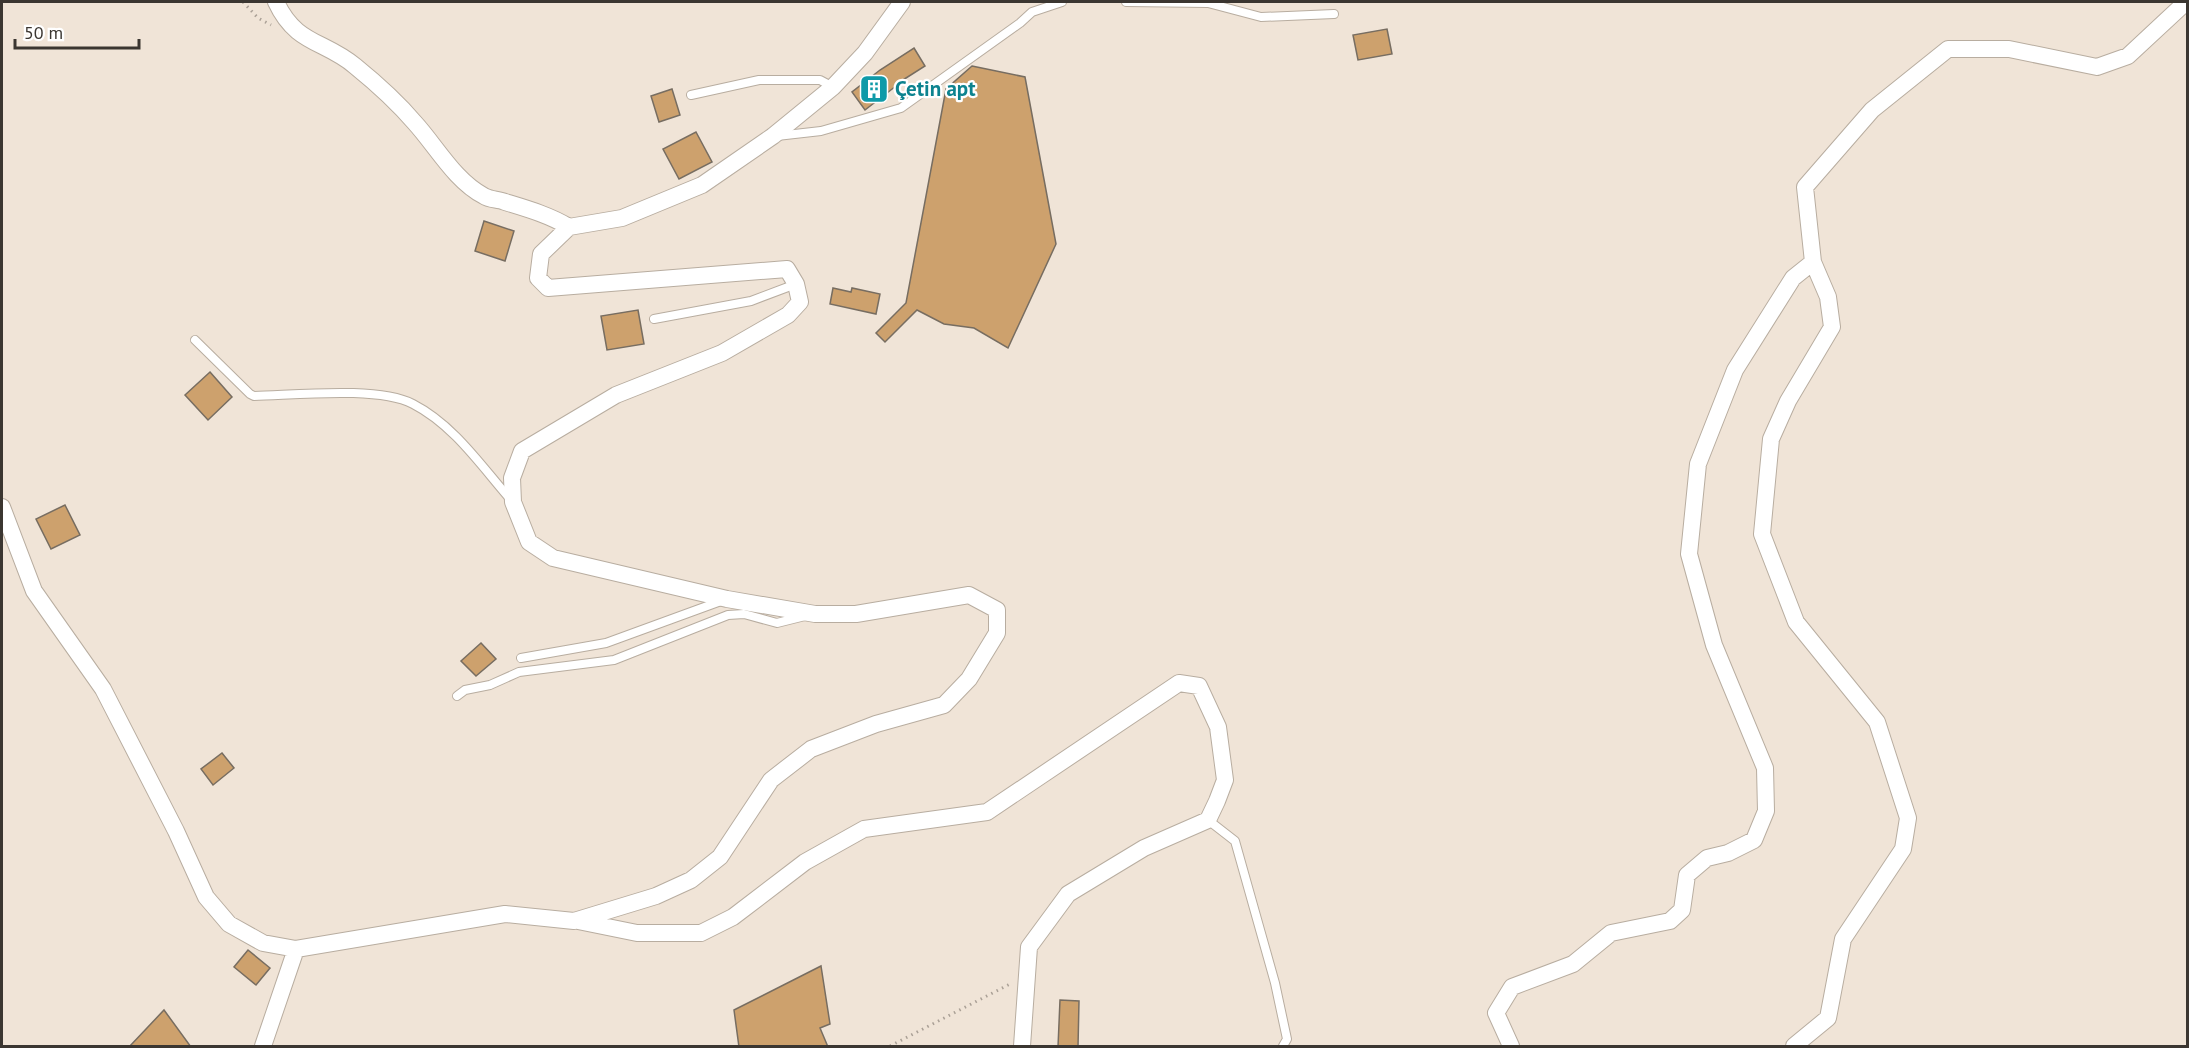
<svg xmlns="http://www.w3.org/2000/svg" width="2189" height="1048" font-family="'PT Sans',sans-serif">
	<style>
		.building { fill: #cda16d; stroke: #776d61; stroke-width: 1.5 }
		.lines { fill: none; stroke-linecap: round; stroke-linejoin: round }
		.service-casing { stroke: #b8ada0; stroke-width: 10 }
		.minor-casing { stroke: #b8ada0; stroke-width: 18 }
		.path { stroke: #aaa096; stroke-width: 3; stroke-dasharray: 1.5 4.5; stroke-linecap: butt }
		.service { stroke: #fff; stroke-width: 8 }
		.minor { stroke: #fff; stroke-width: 16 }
		.labels { text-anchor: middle; stroke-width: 4.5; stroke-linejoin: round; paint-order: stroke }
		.culture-label { font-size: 21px; font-weight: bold; fill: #0d838f; stroke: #fff; text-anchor: start }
	</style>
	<rect width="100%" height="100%" fill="#f0e4d7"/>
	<path class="building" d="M1387 29 1392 54 1358 60 1353 35Z
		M914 48 925 66 895 85 896 86 865 110 852 92 880 70Z
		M972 66 1025 77 1056 244 1008 348 974 328 944 324 917 310 885 342 876 333 906 303 946 89Z
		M672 89 680 115 659 122 651 96Z
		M696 132 712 162 679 179 663 149Z
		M484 221 514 231 505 261 475 251Z
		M833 288 851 292 852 288 880 294 876 314 830 304Z
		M638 310 644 344 607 350 601 316Z
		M210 372 232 397 208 420 185 395Z
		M65 505 80 535 51 549 36 519Z
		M481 643 496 659 476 676 461 661Z
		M222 753 234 768 213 785 201 769Z
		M248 950 270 968 256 985 234 967Z
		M821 966 830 1024 820 1028 828 1047H739L734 1010Z
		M1060 1000 1079 1001 1078 1047H1058Z
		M164 1010 191 1047H129Z"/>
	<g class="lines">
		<g class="service-casing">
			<path id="service" d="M1126 2 1208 3 1261 17 1334 14
				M691 95 759 80H820L833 87
				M777 136 821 131 901 108 1020 23 1032 12 1062 2
				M654 319 751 301 796 284
				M195 340 250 394 254 396C296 395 378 386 413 404 454 425 482 467 511 500
				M521 658 606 643 721 601
				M457 696 465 690 490 685 519 672 614 660 728 615 744 614 777 623 805 616
				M1208 820 1235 841 1275 983 1287 1039 1283 1046"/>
		</g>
		<g class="minor-casing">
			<path id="minor" d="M276 2C296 45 324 40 355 66 376 83 398 103 415 123 436 146 455 181 484 196 490 200 499 199 505 202 528 209 549 215 569 227
				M1813 262 1805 187 1872 110 1948 49H2009L2097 67 2128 56 2186 2
				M2 507 34 591 103 689 176 831 206 897 229 924 263 943 296 949
				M578 921 637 933H701L733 917 805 862 864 829 987 812 1179 683 1199 686 1218 727 1225 780 1217 801 1208 820 1144 848 1068 894 1029 947 1022 1046
				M263 1046 296 949 505 914 574 921 656 896 691 880 720 857 771 780 811 749 876 724 944 705 969 679 997 633V610L969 595 856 614H815L727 599 553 558 529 542 513 502 512 478 522 451 616 395 722 353 788 315 800 302 796 284 787 269 548 288 538 278 541 254 569 227 622 218 702 185 773 136 833 87 865 53 902 2
				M1511 1046 1496 1013 1512 987 1573 964 1611 933 1670 921 1682 910 1687 875 1707 858 1728 853 1754 840 1766 811 1765 768 1714 645 1689 554 1698 464 1735 370 1793 278 1813 262 1828 297 1832 327 1788 401 1771 439 1762 534 1796 622 1877 722 1908 818 1903 849 1843 939 1828 1018 1794 1046"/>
		</g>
		<path class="path" d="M243 2 258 18 271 25
			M890 1046 1010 984"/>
		<use href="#service" class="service"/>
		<use href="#minor" class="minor"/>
	</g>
	<defs>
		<g id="building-square" transform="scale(1.5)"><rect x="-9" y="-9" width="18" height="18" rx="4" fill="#0f9aa8" stroke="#fff"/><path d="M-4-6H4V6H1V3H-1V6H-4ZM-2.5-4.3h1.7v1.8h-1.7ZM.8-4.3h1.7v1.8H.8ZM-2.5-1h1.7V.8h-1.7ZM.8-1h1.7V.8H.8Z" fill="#fff"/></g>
	</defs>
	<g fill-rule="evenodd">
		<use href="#building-square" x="874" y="89"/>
	</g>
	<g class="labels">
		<g class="culture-label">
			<text x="895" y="96">Çetin apt</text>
		</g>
	</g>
	<rect width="2189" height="1048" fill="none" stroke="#3b3631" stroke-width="6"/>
	<path d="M15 39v9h124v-9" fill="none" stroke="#3b3631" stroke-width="3"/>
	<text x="24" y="39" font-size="18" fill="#3b3631" stroke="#ffffff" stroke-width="4.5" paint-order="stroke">50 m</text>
</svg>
